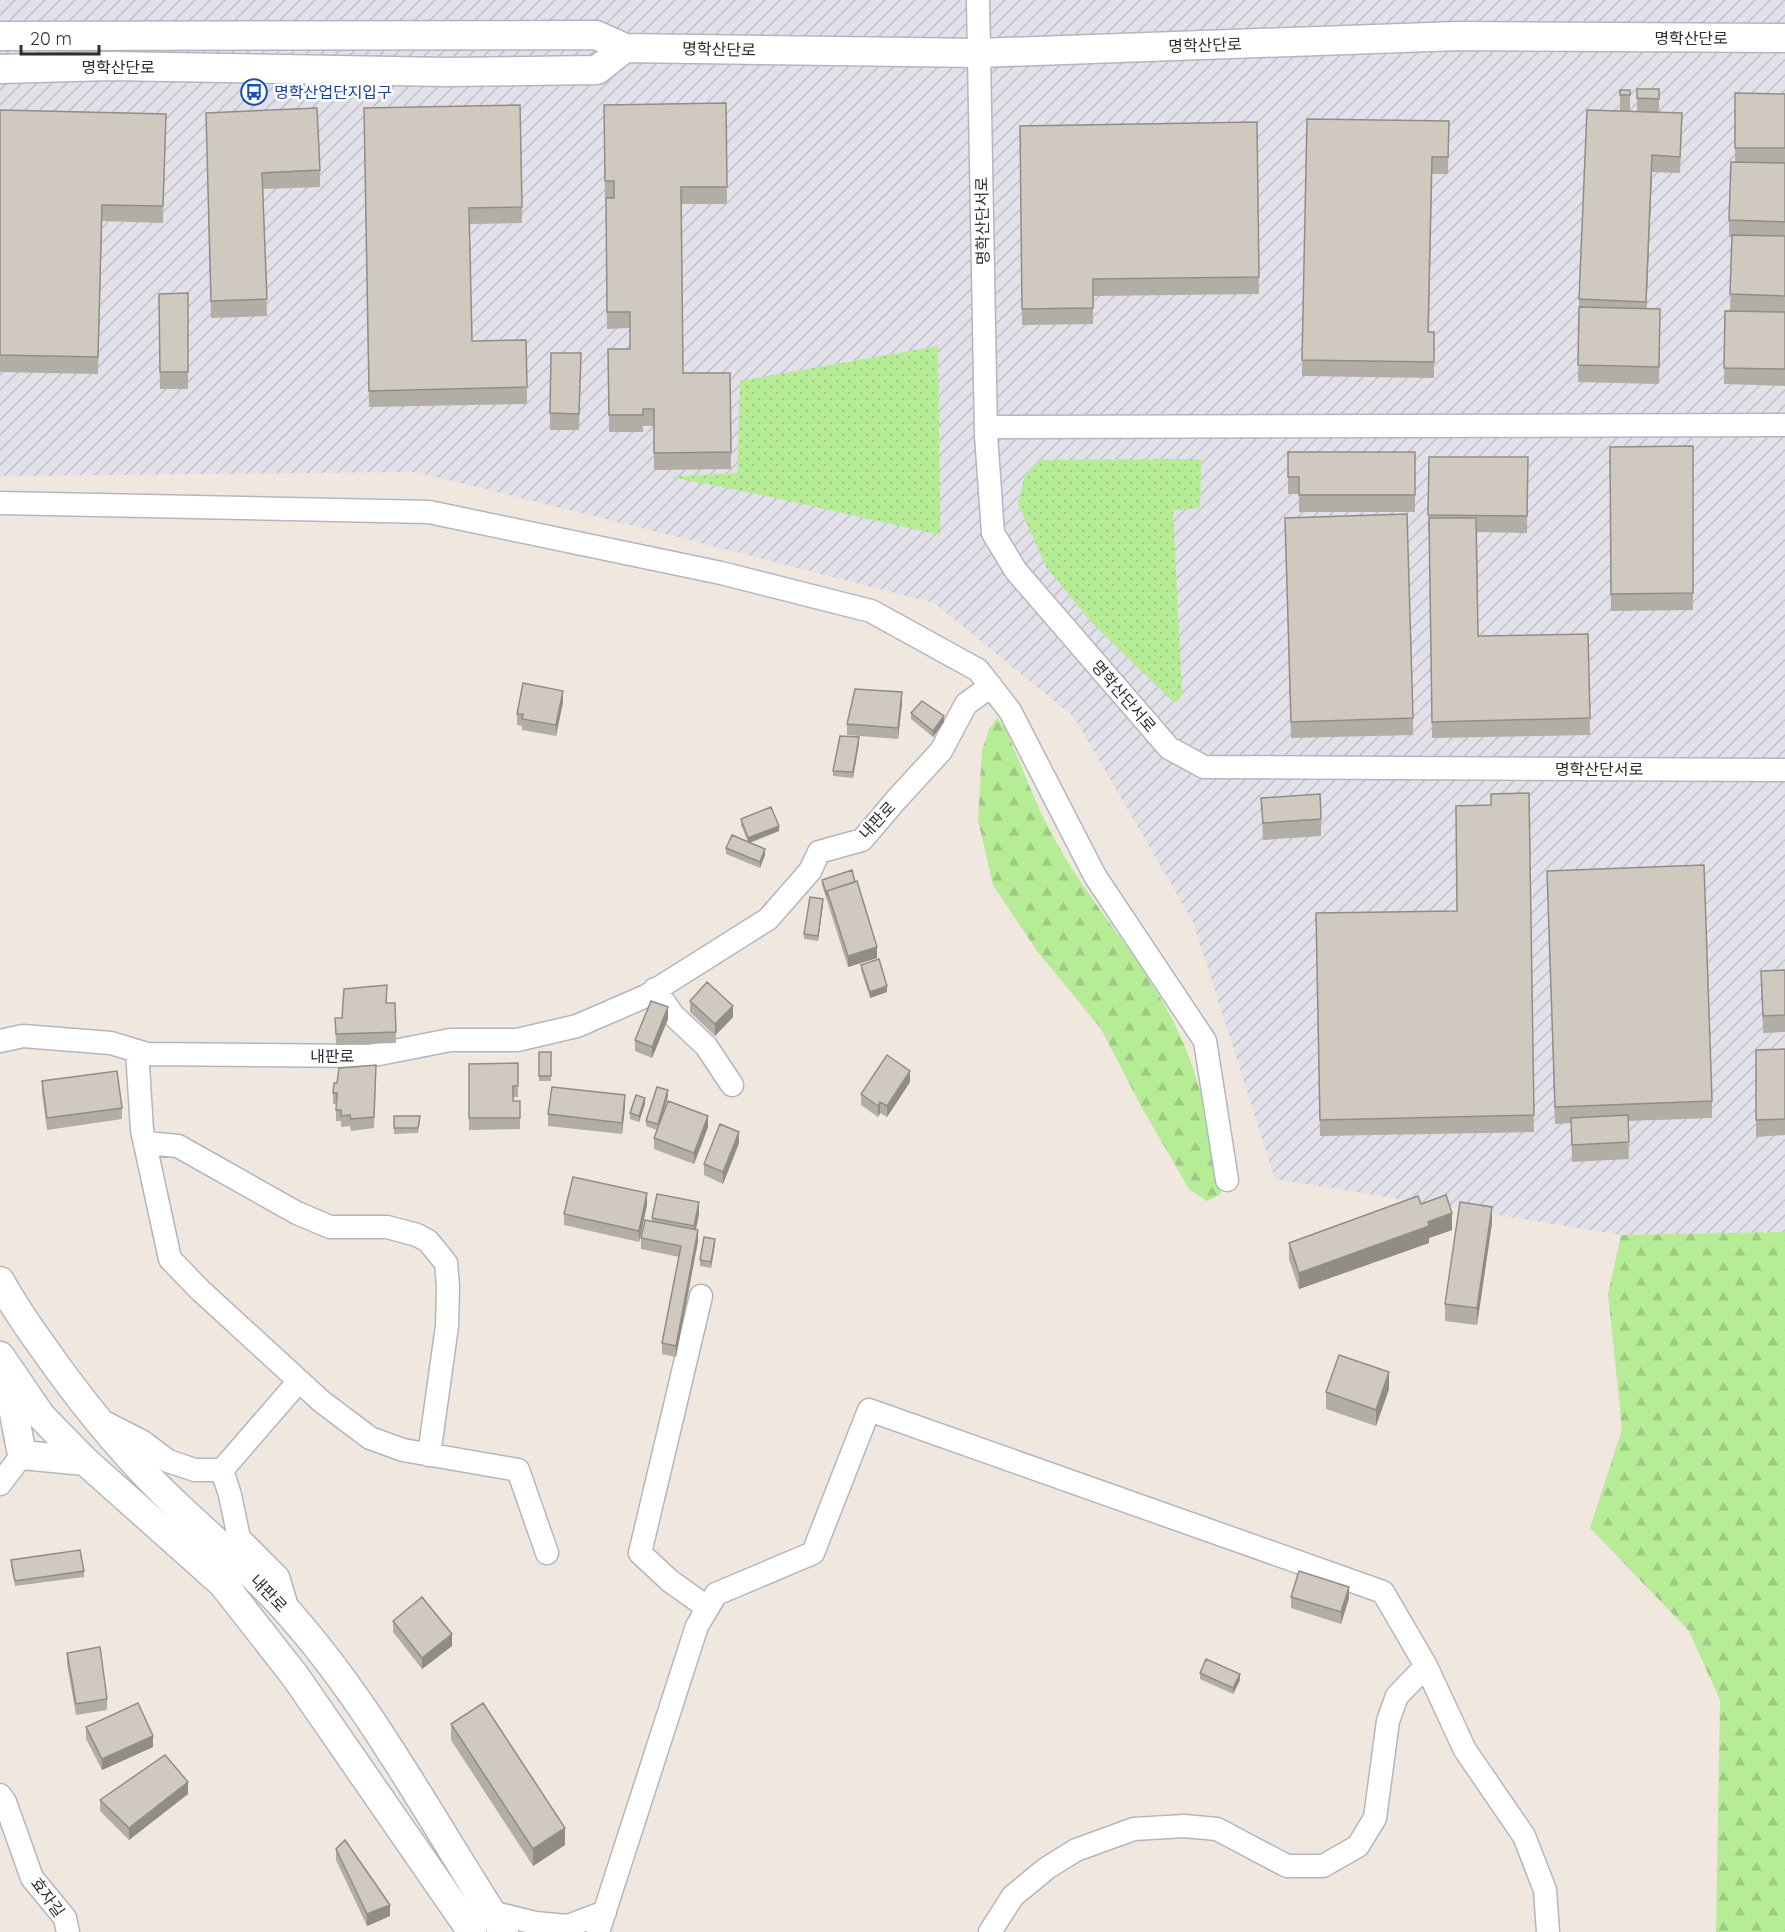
<svg xmlns="http://www.w3.org/2000/svg" width="1785" height="1932" font-family="Quicksand,'Noto Sans KR',sans-serif">
	<style>
		.industrial { fill: url(#industrial-furrows) }
		.green { fill: url(#green-dots) }
		.forest { fill: url(#forest-firs) }
		.lines { fill: none; stroke-linecap: round; stroke-linejoin: round }
		.minor-casing { stroke: #b3b6c2; stroke-width: 25 }
		.tertiary-casing { stroke: #b3b6c2; stroke-width: 31 }
		.minor { stroke: #fff; stroke-width: 22 }
		.tertiary { stroke: #fff; stroke-width: 28 }
		.wall { fill: #b2ada5 }
		.shaded-wall { fill: #918d86 }
		.building { fill: #cfc9c0; stroke: #918d86; stroke-width: 1.5 }
		.labels { text-anchor: middle; stroke-width: 5; stroke-linejoin: round; paint-order: stroke }
		.street-label { font-size: 16px; fill: #2e2e2e; stroke: #fff }
		.transit-label { font-size: 16px; fill: #164399; stroke: #fff; text-anchor: start }
	</style>
	<defs>
		<pattern id="industrial-furrows" width="10" height="10" patternUnits="userSpaceOnUse" patternTransform="scale(1.5)"><rect width="10" height="10" fill="#e2e0e8"/><path d="M-1 1l2-2M0 10L10 0M9 11l2-2" fill="none" stroke="#c2c0c7"/></pattern>
		<pattern id="green-dots" width="8" height="8" patternUnits="userSpaceOnUse" patternTransform="scale(1.5)"><rect width="8" height="8" fill="#b6ec96"/><path d="M2 2h.1M6 6h.1" fill="none" stroke="#9dcb82" stroke-width="1.8" stroke-linecap="round"/></pattern>
		<pattern id="forest-firs" width="22" height="20" patternUnits="userSpaceOnUse" patternTransform="scale(1.5)"><rect width="22" height="20" fill="#b6ec96"/><path d="M5 1l3.5 6h-7zM16 11l3.5 6h-7z" fill="#9dcb82"/></pattern>
	</defs>
	<rect width="100%" height="100%" fill="#f0e8df"/>
	<path class="industrial" d="M0 0H1785V1232L1621 1235 1275 1179 1193 922 1074 717 934 603 666 534 416 472 0 476Z"/>
	<path class="green" d="M938 346 940 535 771 497 671 477 737 473 740 381Z
		M1201 459 1200 508 1173 510 1182 696 1174 703 1091 622 1046 567 1018 504 1025 474 1040 460Z"/>
	<path class="forest" d="M997 718 1005 728C1021 764 1036 806 1055 840 1095 913 1157 974 1187 1052 1205 1098 1213 1146 1221 1194L1207 1201 1189 1189 1142 1108 1101 1029 1037 951 993 885 978 820 982 750 989 729Z
		M1785 1232V1932H1716L1720 1700 1689 1631 1590 1528 1622 1429 1608 1294 1621 1235Z"/>
	<g class="lines">
		<g class="minor-casing">
			<path id="minor" d="M978 0 986 435 993 533 1016 571 1169 748 1204 767 1785 770
				M986 427 1785 425
				M0 503 429 512 721 573 871 611 978 670 1010 711 1095 876 1205 1041 1227 1180
				M655 989 673 1015 706 1046 732 1085
				M0 1041 23 1036 111 1043 147 1054 369 1056 450 1040H517L577 1026 646 996 768 919 810 871 819 852 862 840 896 800 941 751 966 704 991 686
				M137 1051 142 1130 170 1259 200 1290 321 1401 370 1438 403 1450 518 1470 547 1553
				M145 1143 178 1146 297 1213 330 1227H387L417 1235 428 1241 446 1263 448 1286 447 1326 429 1455
				M701 1296 640 1553 670 1581 708 1608
				M102 1421 143 1442 168 1461 195 1470H222L299 1381
				M222 1470 230 1495 239 1538 278 1577 288 1610
				M0 1484 22 1455
				M0 1795 5 1802 32 1878 65 1918 68 1932
				M491 1912 535 1923 568 1926 605 1912
				M598 1932 697 1626 716 1594 813 1553 869 1410 1383 1592 1426 1666 1465 1750 1524 1836 1545 1890 1548 1932
				M990 1932 1013 1896 1047 1868 1076 1850 1134 1829 1184 1826 1217 1829 1287 1866H1323L1358 1846 1375 1818 1388 1721 1397 1696 1426 1666"/>
		</g>
		<g class="tertiary-casing">
			<path id="tertiary" d="M0 36 596 35 625 48 979 53 1458 36 1785 38
				M0 69 111 66 446 72 597 70 625 48
				M0 1281C13 1305 29 1328 45 1350 78 1397 114 1442 154 1483 194 1524 240 1560 279 1602 370 1701 431 1821 504 1932
				M0 1356 41 1416 85 1461 223 1584 295 1676 472 1932
				M4 1376 11 1397 22 1455 85 1461"/>
		</g>
		<use href="#minor" class="minor"/>
		<use href="#tertiary" class="tertiary"/>
	</g>
	<path class="wall" d="M1637 89H1659V112L1682 130 1680 173 1652 172 1646 309H1660L1659 384 1578 382 1579 299 1620 111V90H1630V111H1637Z
		M1735 93 1785 94V386L1724 384 1725 311H1730L1732 237H1729V220L1735 162Z
		M726 103 727 204H681L683 373H730L731 469 654 470V426H643V432H609L608 349H630V328L607 329 606 198H614H605L604 105Z
		M364 108 522 207V223L469 224 472 341 526 340 527 404 369 407Z
		M0 110 166 114 163 223 102 221 98 374 0 372Z
		M206 113 320 170V187L263 189 267 316 211 318Z
		M1449 121 1448 174H1432L1429 332H1434V378L1302 376V360Z
		M1257 122 1259 294 1093 296V324L1022 325 1020 126Z
		M188 293V389H160L159 294Z
		M581 353 579 430H550V413Z
		M1693 446V610L1611 611 1610 447Z
		M1288 452H1415V512H1299V494H1288Z
		M1429 457H1528L1527 533 1477 532 1478 636 1588 634 1590 735 1432 738 1429 532H1428Z
		M1285 518 1413 718V735L1291 738Z
		M563 702 556 736 522 730V726L517 725V714Z
		M902 704 898 739 847 735V724Z
		M911 713 944 722 933 737 911 719Z
		M859 743 853 778 833 776V771Z
		M1529 793 1534 1132 1320 1136 1316 913 1457 911 1491 805Z
		M1261 798 1321 819V836L1263 840Z
		M741 819 779 831 750 843 765 855 760 868 726 854V848L748 842 741 825Z
		M1547 871 1712 1101V1118L1628 1121 1629 1159 1572 1162 1571 1123 1555 1124Z
		M822 880 877 958 848 967 822 885Z
		M823 904 818 941 804 939V934Z
		M861 965 887 992 870 998 861 970Z
		M1785 970V1032L1763 1033 1761 971Z
		M690 1001 733 1017 715 1036 690 1012Z
		M387 1003H395L396 1043 336 1045 335 1018H342Z
		M668 1019 652 1058 635 1051V1040Z
		M1785 1049V1135L1756 1137V1050Z
		M539 1052H551V1081H539Z
		M518 1063V1097H513V1101H520V1129L469 1130V1064Z
		M376 1076 374 1128 351 1131 350 1126 341 1127V1121H336V1104H333V1093Z
		M42 1081 122 1108V1119L47 1130 42 1093Z
		M910 1082 887 1117 880 1113 878 1117 861 1105V1094Z
		M668 1096 661 1119 708 1127 694 1164 654 1149V1138L657 1130 646 1126V1121Z
		M645 1104 639 1122 630 1119V1113Z
		M625 1107 622 1134 548 1126V1114Z
		M394 1116 420 1121 418 1133 394 1134Z
		M739 1143 723 1184 704 1175V1164Z
		M1421 1204 1452 1230 1429 1238V1243L1299 1289 1289 1259V1243Z
		M647 1205 639 1242 564 1225V1214Z
		M699 1214 696 1230 698 1241 676 1357 662 1354V1343L679 1257 641 1249V1238L652 1221V1218Z
		M1492 1223 1477 1325 1445 1321V1304Z
		M715 1244 711 1268 700 1266V1260Z
		M1389 1389 1376 1426 1326 1409V1392Z
		M11 1560 84 1571V1577L15 1586 11 1566Z
		M1291 1597 1349 1598 1341 1624 1291 1608Z
		M393 1621 452 1646 422 1669 393 1632Z
		M67 1653 107 1699V1710L76 1715 67 1664Z
		M1200 1673 1240 1680 1233 1694 1200 1679Z
		M451 1724 565 1845 533 1866 451 1740Z
		M86 1727 153 1747 102 1770 86 1739Z
		M188 1794 129 1840 100 1811V1800Z
		M336 1849 390 1916 367 1926 336 1860Z"/>
	<path class="shaded-wall" d="M1652 155V172L1646 318V302Z
		M563 691V702L556 736V725Z
		M902 692V704L898 739V728Z
		M944 716V722L933 737V731Z
		M859 737V743L853 778V772Z
		M779 826V831L748 843V838Z
		M765 849V855L760 868V862Z
		M823 899V904L818 941V936Z
		M877 947V958L848 967V956Z
		M887 986V992L870 998V992Z
		M733 1006V1017L715 1036V1024Z
		M668 1007V1019L652 1058V1047Z
		M910 1071V1082L887 1117V1106Z
		M668 1090V1096L658 1130V1124Z
		M625 1095V1107L622 1134V1123Z
		M645 1098V1104L639 1122V1116Z
		M880 1102V1113L878 1117V1106Z
		M708 1116V1127L694 1164V1153Z
		M739 1132V1143L723 1184V1172Z
		M647 1193V1205L639 1242V1231Z
		M699 1202V1214L694 1237V1226Z
		M1492 1207V1223L1477 1325V1308Z
		M1452 1213V1230L1429 1238V1243L1299 1289V1273L1428 1222Z
		M698 1230V1241L676 1357V1346Z
		M715 1239V1244L711 1268V1262Z
		M1389 1372V1389L1376 1426V1410Z
		M1349 1587V1598L1341 1624V1612Z
		M452 1634V1646L422 1669V1658Z
		M1240 1674V1680L1233 1694V1688Z
		M153 1736V1747L102 1770V1759Z
		M188 1782V1794L129 1840V1828Z
		M565 1828V1845L533 1866V1849Z
		M390 1905V1916L367 1926V1914Z"/>
	<path class="building" d="M1637 89H1659V99L1637 98Z
		M1620 90H1630V95H1620Z
		M1735 93 1785 94V148H1735Z
		M726 103 727 187H681L683 373H730L731 452 654 453V409H643V415H609L608 349H630V312H607L606 198H614V181H605L604 105Z
		M520 105 522 207 469 208 472 341 526 340 527 387 369 391 364 108Z
		M317 108 320 170 262 173 267 299 211 301 206 113Z
		M0 110 166 114 163 206 102 205 98 357 0 355Z
		M1587 110 1682 113 1680 157 1652 155 1646 302 1579 299Z
		M1307 119 1449 121 1448 157H1432L1428 332H1434V362L1302 360Z
		M1257 122 1259 277 1093 279V308L1022 309 1020 126Z
		M1731 162 1785 163V222L1729 220Z
		M1732 235 1785 236V296L1730 294Z
		M188 293V372H160L159 294Z
		M1579 307 1660 309 1659 367 1578 365Z
		M1725 311 1785 312V369L1724 368Z
		M551 353H581L579 414 550 413Z
		M1693 446V593L1611 594 1610 447Z
		M1288 452H1415V495H1299V477H1288Z
		M1429 457H1528L1527 516 1428 515Z
		M1407 514 1413 718 1291 722 1285 518Z
		M1429 518H1476L1478 636 1588 634 1590 718 1432 722Z
		M523 683 563 691 556 725 522 719 523 714H517Z
		M855 689 902 692 898 728 847 724Z
		M922 701 944 716 933 731 911 713Z
		M840 736 859 737 853 772 833 771Z
		M1529 793 1534 1115 1320 1120 1316 913 1457 911 1456 806 1491 805V794Z
		M1320 794 1321 819 1263 823 1261 798Z
		M771 807 779 826 748 838 741 819Z
		M732 835 765 849 760 862 726 848Z
		M1704 865 1712 1101 1555 1107 1547 871Z
		M852 870 855 882 827 891V896L822 880Z
		M857 881 877 947 848 956 827 891Z
		M810 897 823 899 818 936 804 934Z
		M879 959 887 986 870 992 861 965Z
		M1785 970V1015L1763 1016 1761 971Z
		M707 982 733 1006 715 1024 690 1001Z
		M387 985 386 1003H395L396 1032 336 1034 335 1018H342L344 989Z
		M651 1001 668 1007 652 1047 635 1040Z
		M1785 1049V1119L1756 1120V1050Z
		M539 1052H551V1076H539Z
		M887 1055 910 1071 887 1106 880 1102 878 1106 861 1094Z
		M518 1063V1086H513V1101H520V1118H469V1064Z
		M376 1065 374 1117 351 1119 350 1115 341 1116V1110H336L337 1093H333L334 1083H337L339 1068Z
		M117 1071 122 1108 47 1118 42 1081Z
		M552 1087 625 1095 622 1123 548 1114Z
		M657 1087 668 1090 658 1124 646 1121Z
		M636 1095 645 1098 639 1116 630 1113Z
		M668 1101 708 1116 694 1153 654 1138Z
		M1628 1115 1629 1142 1572 1145 1571 1118Z
		M394 1116H420L418 1128H394Z
		M720 1124 739 1132 723 1172 704 1164Z
		M573 1177 647 1193 639 1231 564 1214Z
		M657 1194 699 1202 694 1226 652 1218Z
		M1446 1195 1452 1213 1428 1222 1429 1226 1299 1273 1289 1243 1418 1196 1421 1204Z
		M1460 1202 1492 1207 1477 1308 1445 1304Z
		M645 1220 698 1230 676 1346 662 1343 681 1246 641 1238Z
		M704 1237 715 1239 711 1262 700 1260Z
		M1339 1355 1389 1372 1376 1410 1326 1392Z
		M80 1550 84 1571 15 1581 11 1560Z
		M1299 1571 1349 1587 1341 1612 1291 1597Z
		M422 1597 452 1634 422 1658 393 1621Z
		M100 1647 107 1699 76 1704 67 1653Z
		M1206 1659 1240 1674 1233 1688 1200 1673Z
		M138 1703 153 1736 102 1759 86 1727Z
		M483 1703 565 1828 533 1849 451 1724Z
		M165 1755 188 1782 129 1828 100 1800Z
		M345 1840 390 1905 367 1914 336 1849Z"/>
	<defs>
		<g id="bus-ring" transform="scale(1.35)"><circle r="9.5" fill="#fff" stroke="#1a4fb4" stroke-width="1.5"/><path d="M-5-6H5V4H4V6H2V4H-2V6H-4V4H-5ZM-3.5-4V0h7V-4ZM-3.5 1.2v1.5H-2V1.2ZM2 1.2v1.5H3.5V1.2Z" fill="#1a4fb4"/></g>
	</defs>
	<g fill-rule="evenodd">
		<use href="#bus-ring" x="254" y="92"/>
	</g>
	<g class="labels">
		<g class="street-label">
			<text x="1691" y="44">명학산단로</text>
			<text transform="translate(1205 45) rotate(-2)" y="6">명학산단로</text>
			<text transform="translate(719 49) rotate(1)" y="6">명학산단로</text>
			<text x="118" y="73">명학산단로</text>
			<text transform="translate(982 221) rotate(-91)" y="6">명학산단서로</text>
			<text transform="translate(1124 696) rotate(49)" y="6">명학산단서로</text>
			<text x="1599" y="775">명학산단서로</text>
			<text transform="translate(877 820) rotate(-47)" y="6">내판로</text>
			<text x="332" y="1062">내판로</text>
			<text transform="translate(269 1593) rotate(46)" y="6">내판로</text>
			<text transform="translate(48 1897) rotate(54)" y="6">효자길</text>
		</g>
		<g class="transit-label">
			<text x="274" y="98">명학산업단지입구</text>
		</g>
	</g>
	<path d="M21 45v9h78v-9" fill="none" stroke="#2e2e2e" stroke-width="3"/>
	<text x="30" y="45" font-size="18" fill="#2e2e2e" stroke="#ffffff" stroke-width="4.5" paint-order="stroke">20 m</text>
</svg>
